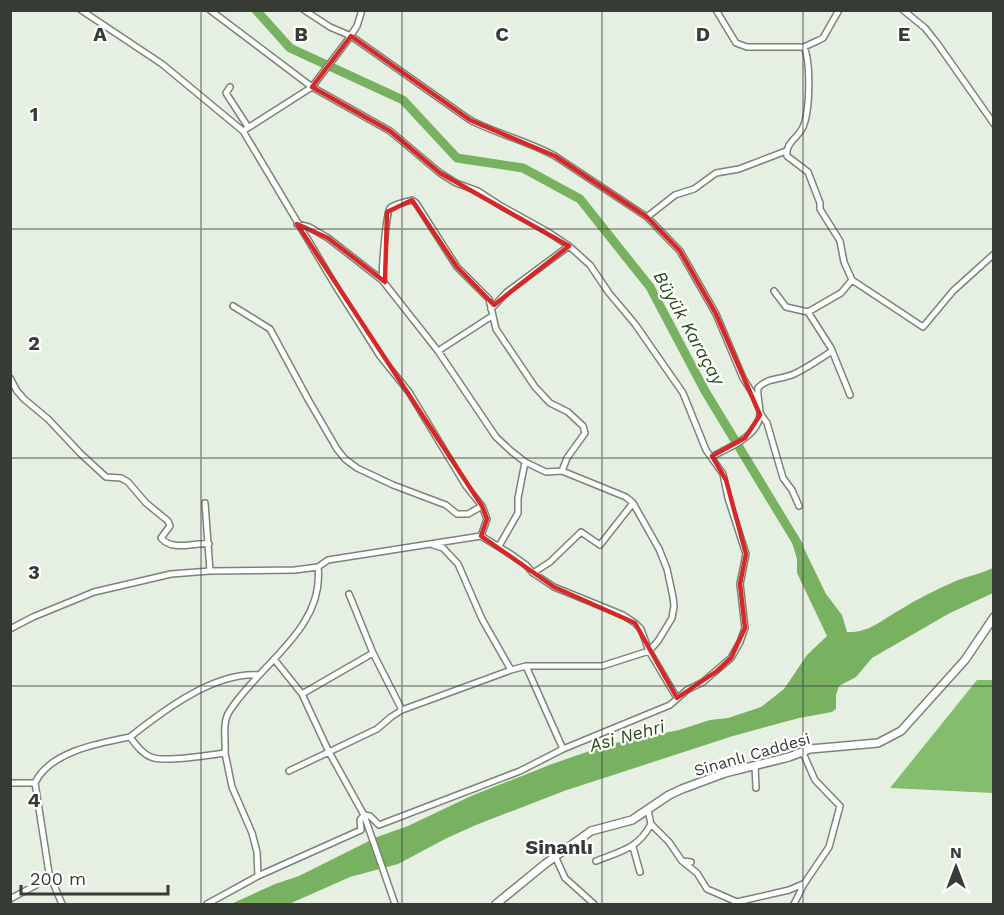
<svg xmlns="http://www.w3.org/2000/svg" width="1004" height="915" font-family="'Work Sans',sans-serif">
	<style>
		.forest { fill: #84be6c }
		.water { fill: #78b261 }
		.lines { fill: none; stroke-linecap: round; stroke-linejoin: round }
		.river { stroke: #78b261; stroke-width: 9 }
		.minor-casing { stroke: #7a8477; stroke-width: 8 }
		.major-casing { stroke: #7a8477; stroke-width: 10 }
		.minor { stroke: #fff; stroke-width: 5 }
		.major { stroke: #fff; stroke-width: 7 }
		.marked { fill: none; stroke: #d62828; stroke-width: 4.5; stroke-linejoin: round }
		.grid { fill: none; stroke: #373b36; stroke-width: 1.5; stroke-opacity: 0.55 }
		.labels { text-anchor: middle; stroke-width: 4.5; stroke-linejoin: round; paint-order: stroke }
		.street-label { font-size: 16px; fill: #373b36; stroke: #fff }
		.water-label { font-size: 18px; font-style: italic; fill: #274c15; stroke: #fff }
		.quarter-label { font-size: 20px; font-weight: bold; fill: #373b36; stroke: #fff }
		.grid-label { font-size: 20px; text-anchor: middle; font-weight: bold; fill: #373b36; stroke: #fff; stroke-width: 4.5; stroke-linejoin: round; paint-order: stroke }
	</style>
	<rect width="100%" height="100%" fill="#e5f0e2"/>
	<path class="forest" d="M977 680H993V793L890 788Z"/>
	<path class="water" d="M797 534 826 594 842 615 847 632C869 633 880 621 898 611 917 599 937 589 958 580 969 576 982 573 993 568V593L948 614 872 658 856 677 839 686 836 695V709L832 712 799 718 733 736 564 791 476 825 447 838 398 864 350 877 289 904H231L275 884 299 876 377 837 408 826 471 796 552 764 610 744 679 730 710 720 728 718 761 707 784 689 807 655 827 636 797 573V559L791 539Z"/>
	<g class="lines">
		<path class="river" d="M256 10 290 48 403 100 457 158 523 168 580 199 650 287 705 391 799 546"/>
		<g class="minor-casing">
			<path id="minor" d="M304 10 330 27 351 36 470 120C497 134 528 141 555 156L647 217 680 251 716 314 743 378 758 402
				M716 10 736 43 747 47H804L817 41 823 38 839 10
				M903 10 925 28 937 43 994 124
				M804 47C811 63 810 111 803 127 798 138 785 143 787 156L808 172 820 203V209L840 241 844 262 852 280 841 293 808 312 831 348 850 395
				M230 87 226 93 248 127
				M243 131 312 87 347 41 357 26 362 10
				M647 217 675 195 694 189 716 173 739 169 786 151
				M382 280C382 271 386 211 390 208 395 204 406 202 412 200L416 203 457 267 489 299 496 329 535 387 550 403 568 412 583 426 585 433 567 458 562 471
				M852 280 923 327 953 291 994 254
				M774 291 786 307 808 312
				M233 306 270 329 309 401 337 449 345 459 357 468 393 485 446 505 457 514H468L482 506
				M491 309 507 292 569 246
				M438 351 492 316
				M10 378 17 391 24 399 48 419 81 454 106 477 121 478 128 482 146 503 168 521 170 526 161 538C173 552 193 542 209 544
				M760 413 767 423 783 478 792 490 799 506
				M711 457C728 448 760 436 760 413 760 404 757 397 758 388 768 377 781 380 794 374 807 368 820 359 832 351
				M205 503 210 571
				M481 536 512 555 526 565 533 573 554 587 623 615 635 623 641 629 649 651 677 698
				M433 545 443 548 458 564 482 619 511 670
				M499 546 518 513V498L525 462
				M533 573 550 562 581 532 600 545 633 503
				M349 594 373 653 402 710
				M10 629 33 617 94 592 171 574 210 571 295 570 318 567
				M274 659 302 694 329 752 364 815 395 904
				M526 666 563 749
				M302 694 373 653
				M130 737C164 710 214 672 259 675
				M225 753 232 787 252 833 257 852 258 876
				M755 765 756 788
				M289 771 377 729 391 717 402 710 511 670 526 666H602L649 651 658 641 672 618 674 606 673 597 667 569 659 549 633 503 626 497 562 471 546 472 525 462 511 451 496 437 438 351 382 280 328 238 309 227 297 224
				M10 783H35
				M648 810 651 824 669 842 682 861 691 862
				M633 847 640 872
				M555 856 565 878 594 904
				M596 861C621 851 638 849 651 824
				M682 861 697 873 707 889 737 902 789 890 803 884
				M49 873 62 904
				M10 899 38 884 49 873 35 783C49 752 99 743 130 737 136 745 144 756 154 758 169 762 209 755 225 753 226 740 222 723 229 712 258 665 325 629 318 567L328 560 481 536 487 519 482 506 466 486 409 392 380 356 335 285 243 131 162 64 81 10
				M207 904 258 876 361 830 360 820 364 815 370 816 379 825 520 771 563 749 670 705 687 690 703 682 731 658 740 642 745 628 740 584 746 554 728 498 723 474 706 450 683 393 635 324 609 293 590 265 569 246 548 232 501 206 478 191 456 183 440 173 390 131 312 87 210 10
				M794 904 804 884 829 847 840 806 815 780 803 753"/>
		</g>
		<g class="major-casing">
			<path id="major" d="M496 904 545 864 591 831 632 820 669 795 682 789 725 773 789 757 810 749 878 743 901 731 965 660 994 617"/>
		</g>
		<use href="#minor" class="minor"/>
		<use href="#major" class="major"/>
	</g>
	<path class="marked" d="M351 36 470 120 555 156 647 217 680 251 716 314 760 415 745 438 712 456 726 480 746 554 740 584 745 628 731 658 717 671 677 698 635 623 554 587 481 536 487 519 482 506 297 224 328 238 385 282 387 212 412 200 457 267 494 305 569 246 440 173 390 131 312 87Z"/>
	<path class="grid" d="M201 10V904M402 10V904M602 10V904M803 10V904M10 229H994M10 458H994M10 686H994"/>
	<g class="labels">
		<g class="street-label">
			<text transform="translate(752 754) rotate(-16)" y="6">Sinanlı Caddesi</text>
		</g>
		<g class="water-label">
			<text transform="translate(689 328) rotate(61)" y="6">Büyük Karaçay</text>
			<text transform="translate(627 736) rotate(-15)" y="6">Asi Nehri</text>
		</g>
		<g class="quarter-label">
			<text x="559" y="854">Sinanlı</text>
		</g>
	</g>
	<g class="grid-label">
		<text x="100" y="41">A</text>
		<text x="301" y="41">B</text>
		<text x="502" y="41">C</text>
		<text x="703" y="41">D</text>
		<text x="904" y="41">E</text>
		<text x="34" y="121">1</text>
		<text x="34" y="350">2</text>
		<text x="34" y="579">3</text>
		<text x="34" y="807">4</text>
	</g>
	<rect width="1004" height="915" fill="none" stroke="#373b36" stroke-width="24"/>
	<g transform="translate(956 867)" stroke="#ffffff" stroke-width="4.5" paint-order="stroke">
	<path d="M0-4.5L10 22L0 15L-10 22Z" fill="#373b36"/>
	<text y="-9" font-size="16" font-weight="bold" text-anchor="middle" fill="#373b36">N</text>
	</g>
	<path d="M21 885v9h147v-9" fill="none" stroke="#373b36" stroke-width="3"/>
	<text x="30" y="885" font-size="18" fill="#373b36" stroke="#ffffff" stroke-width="4.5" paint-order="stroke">200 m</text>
</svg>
